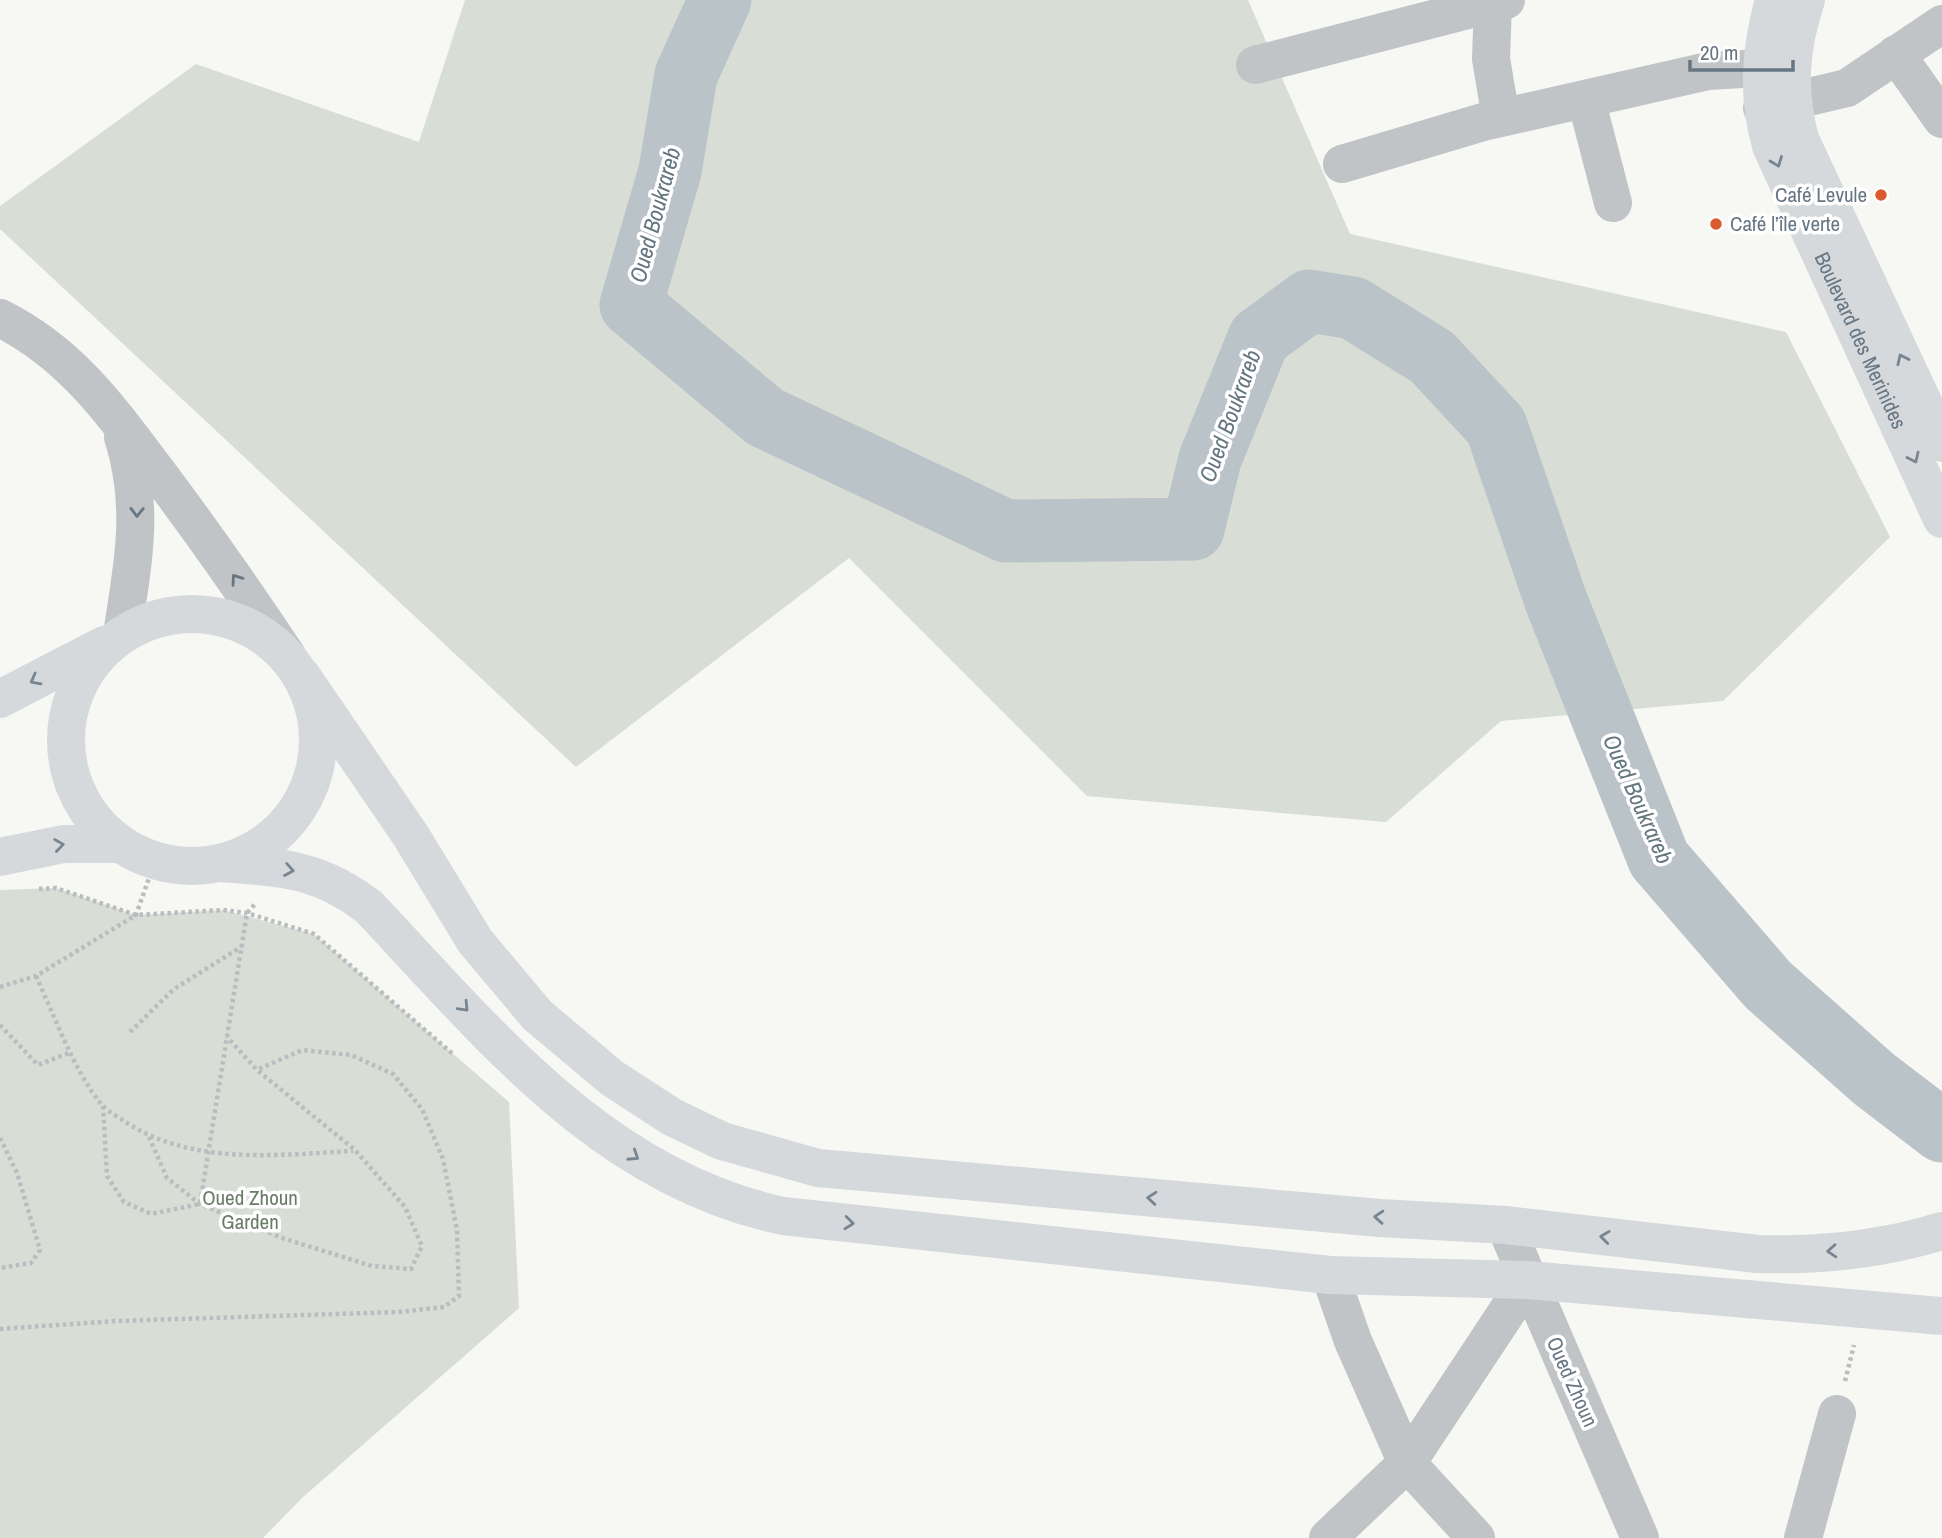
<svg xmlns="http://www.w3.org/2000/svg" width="1942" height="1538" font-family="'Archivo Narrow',sans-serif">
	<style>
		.green { fill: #d8ddd5 }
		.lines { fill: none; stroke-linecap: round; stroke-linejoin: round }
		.river { stroke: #b9c3c8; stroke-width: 63 }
		.path { stroke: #babdbf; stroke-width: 4.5; stroke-dasharray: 3.5 3.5; stroke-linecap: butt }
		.minor { stroke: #c0c4c7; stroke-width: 38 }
		.major { stroke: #d5d9dc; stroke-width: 38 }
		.oneway { stroke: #788590 }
		.oneway2 { stroke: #677683 }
		.poi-dot { fill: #da5b30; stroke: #fff; stroke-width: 2.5 }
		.labels { text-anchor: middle; stroke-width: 7; stroke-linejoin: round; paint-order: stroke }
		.poi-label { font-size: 21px; fill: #677683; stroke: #fff; text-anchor: end }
		.street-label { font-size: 21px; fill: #677683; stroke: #fff }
		.park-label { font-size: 21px; fill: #6a7b66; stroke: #fff }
		.water-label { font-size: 23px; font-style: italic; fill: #63777f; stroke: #fff }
	</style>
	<rect width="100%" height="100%" fill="#f7f7f4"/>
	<path class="green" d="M465 0H1248L1350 234 1786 332 1890 537 1723 701 1501 721 1386 822 1087 796 849 558 576 767 0 229V206L196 64 419 142Z
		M56 888 136 915 223 910 314 934 509 1102 519 1308 302 1498 263 1538H0V890Z"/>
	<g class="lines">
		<path class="river" d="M720 0 686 75 670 171 631 305 765 417 1006 531 1193 529 1210 459 1259 338 1309 301 1353 308 1432 357 1496 426 1556 601 1659 859 1768 985 1874 1079 1942 1131"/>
		<path class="path" d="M39 889 56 888 136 915 223 910 247 913 314 934 454 1055
			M36 976C54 1015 75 1073 102 1105 107 1111 117 1116 124 1121 192 1166 275 1155 353 1151
			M0 987 36 976 136 915 155 861
			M0 1025 38 1065 71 1052
			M130 1032 174 989 241 947
			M103 1106 107 1176 124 1202 151 1214 200 1204 247 913 256 903
			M149 1137 167 1178 200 1204 282 1238 372 1266 411 1269 422 1246 405 1207 355 1150 257 1070 227 1037
			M0 1138 17 1173 40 1250 31 1263 0 1268
			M0 1329 115 1321 399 1312 444 1307 459 1296 457 1230 443 1159 422 1109 393 1074 351 1055 302 1050 257 1070
			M1845 1381 1854 1345"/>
		<path class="minor" d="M1493 3 1491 59 1501 118
			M1896 54 1942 119
			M1255 65 1506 0
			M1586 99 1613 203
			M1762 108 1847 88 1942 24
			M1342 164 1483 122 1708 71 1760 68
			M0 318C71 353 112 412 158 473 203 533 246 594 287 656
			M122 634C133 565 145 506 123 437
			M1505 1225 1640 1538
			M1330 1275 1353 1341 1407 1463 1476 1538
			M1328 1538 1407 1463 1528 1280
			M1803 1538 1837 1414"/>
		<g class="major">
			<path id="s1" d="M1774 0C1760 51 1757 95 1771 146L1942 519"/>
			<path d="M1806 0C1790 48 1787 89 1800 139L1942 443"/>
			<circle cx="192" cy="740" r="126"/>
			<path d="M301 675 411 836 475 941 537 1015 612 1078 672 1117 722 1141 818 1168 1380 1218 1505 1225 1757 1254C1818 1256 1884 1249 1942 1231"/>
			<path d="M0 699 104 645"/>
			<path d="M0 857 64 844H119"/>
			<path d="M221 863C283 868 318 868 369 907 489 1034 603 1178 783 1216L1330 1275 1528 1280 1942 1316"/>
		</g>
	</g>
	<defs><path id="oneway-chevron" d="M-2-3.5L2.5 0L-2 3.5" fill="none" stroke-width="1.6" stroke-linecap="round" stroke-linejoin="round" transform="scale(1.75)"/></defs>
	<g class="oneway">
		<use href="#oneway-chevron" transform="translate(1777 162) rotate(69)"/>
		<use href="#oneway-chevron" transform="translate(1902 359) rotate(-115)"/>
		<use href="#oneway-chevron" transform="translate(1914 458) rotate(65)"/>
		<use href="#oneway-chevron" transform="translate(35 680) rotate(152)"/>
		<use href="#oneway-chevron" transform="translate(59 845) rotate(-8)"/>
		<use href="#oneway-chevron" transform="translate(289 870) rotate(10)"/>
		<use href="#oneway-chevron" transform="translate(464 1007) rotate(47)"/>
		<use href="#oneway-chevron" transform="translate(634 1156) rotate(33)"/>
		<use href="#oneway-chevron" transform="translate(1152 1198) rotate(-175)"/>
		<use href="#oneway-chevron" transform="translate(1379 1217) rotate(-176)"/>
		<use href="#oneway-chevron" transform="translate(849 1223) rotate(6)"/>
		<use href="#oneway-chevron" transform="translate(1605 1237) rotate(-173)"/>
		<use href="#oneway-chevron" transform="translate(1832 1251) rotate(176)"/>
	</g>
	<g class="oneway2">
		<use href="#oneway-chevron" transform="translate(137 512) rotate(91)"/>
		<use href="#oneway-chevron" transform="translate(236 579) rotate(-125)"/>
	</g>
	<g class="poi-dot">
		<circle cx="1881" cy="195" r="7"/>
		<circle cx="1716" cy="224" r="7"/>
	</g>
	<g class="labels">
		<g class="poi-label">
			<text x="1867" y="202">Café Levule</text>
			<text x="1730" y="231" text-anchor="start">Café l’île verte</text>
		</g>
		<g class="street-label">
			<text dy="7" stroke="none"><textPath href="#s1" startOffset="362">Boulevard des Merinides</textPath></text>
			<text transform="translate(1572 1382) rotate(66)" y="7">Oued Zhoun</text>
		</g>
		<g class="park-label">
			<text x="250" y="1205">Oued Zhoun<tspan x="250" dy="24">Garden</tspan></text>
		</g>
		<g class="water-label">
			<text transform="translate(655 215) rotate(-75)" y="8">Oued Boukrareb</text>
			<text transform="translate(1230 416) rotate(-70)" y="8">Oued Boukrareb</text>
			<text transform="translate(1638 799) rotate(66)" y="8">Oued Boukrareb</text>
		</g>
	</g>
	<path d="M1690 60v10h103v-10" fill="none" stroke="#677683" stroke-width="3.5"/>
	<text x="1700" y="60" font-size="21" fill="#677683" stroke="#ffffff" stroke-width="5" paint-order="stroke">20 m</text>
</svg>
